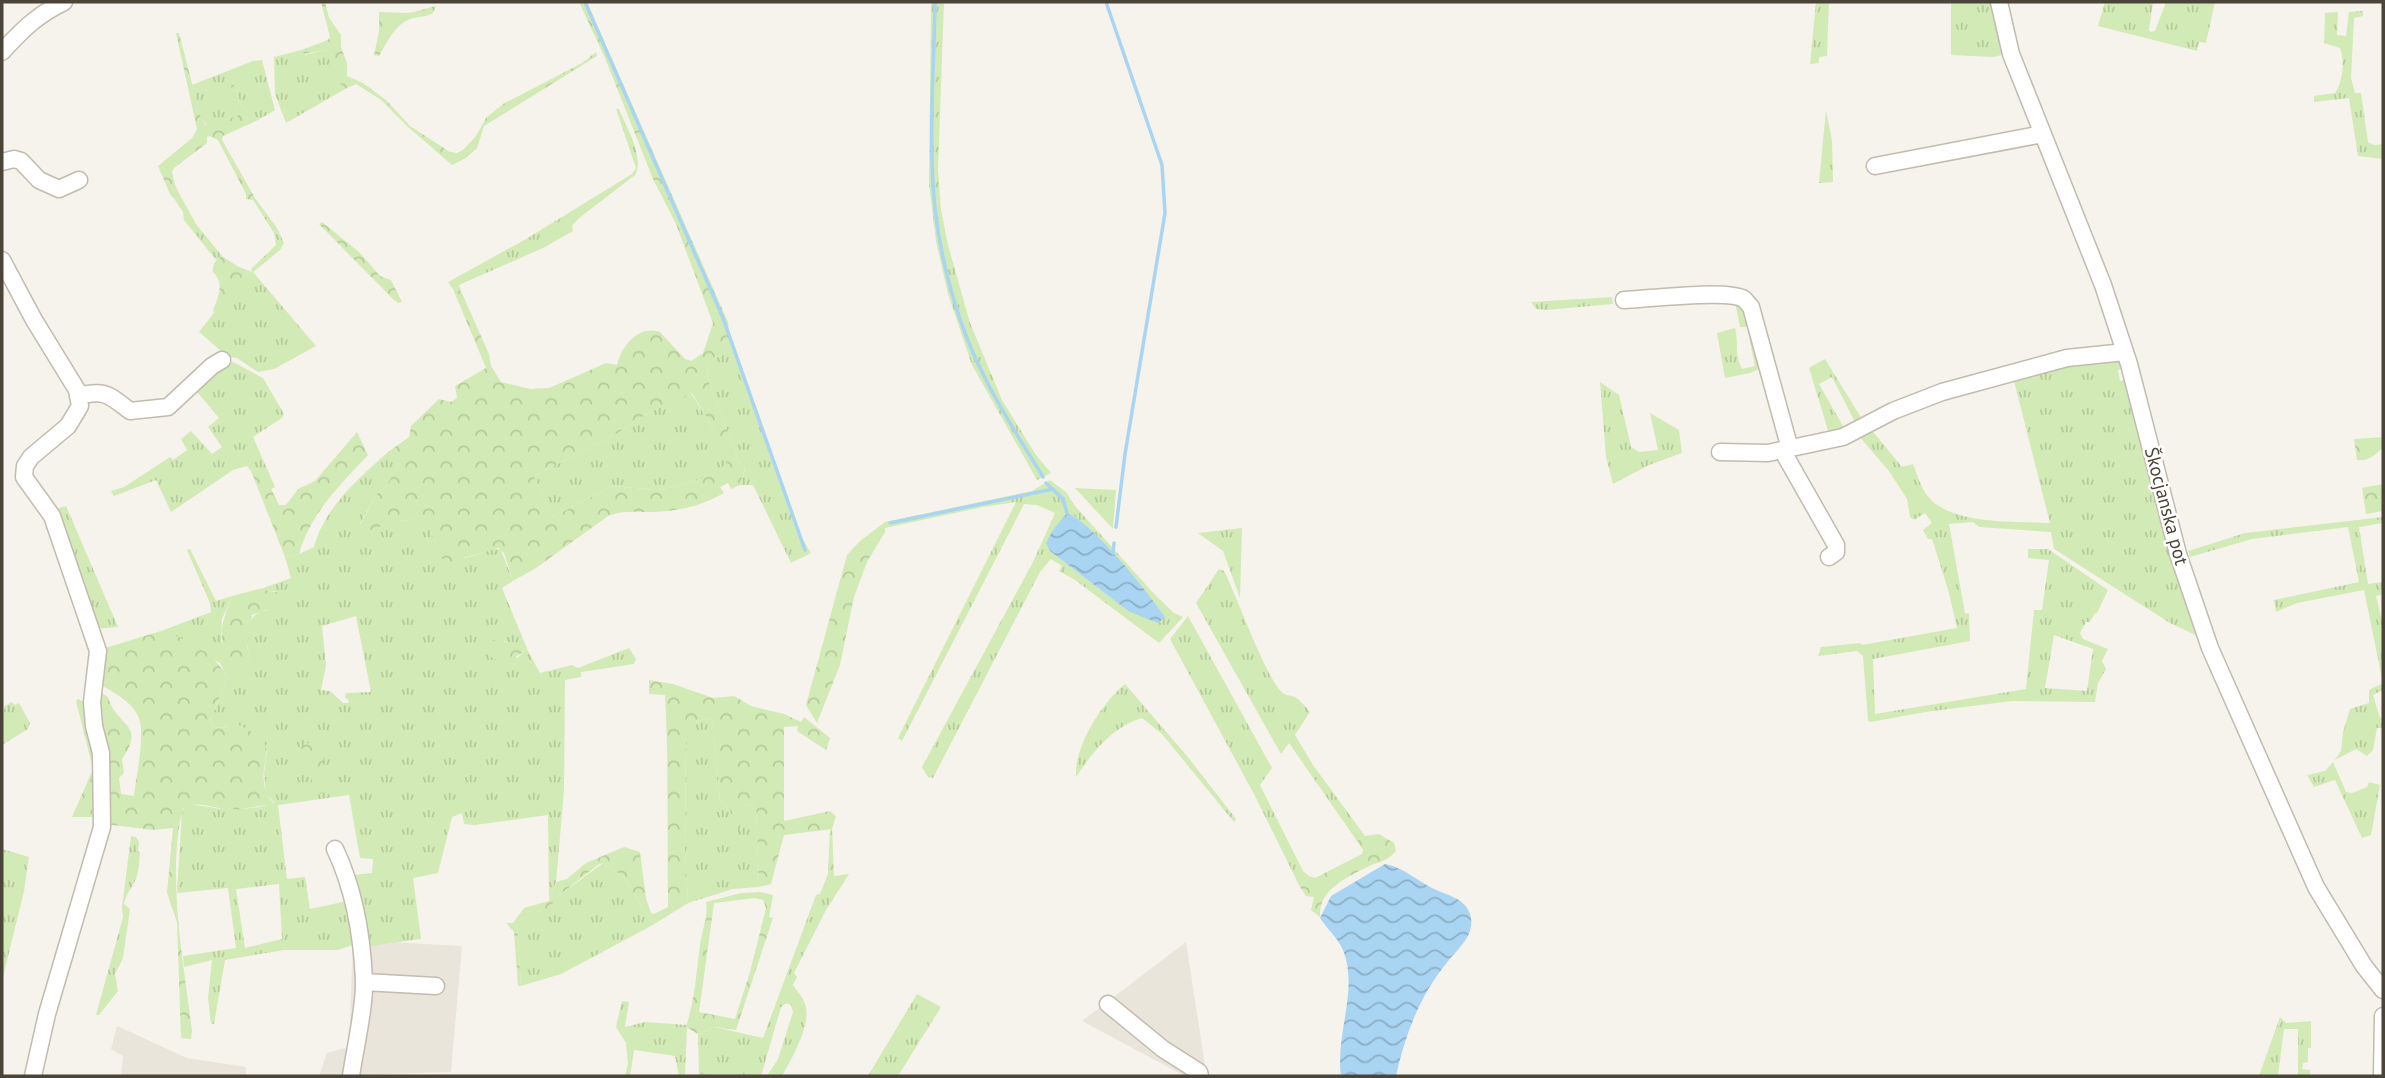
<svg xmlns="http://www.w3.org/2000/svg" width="2385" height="1078" font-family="'PT Sans',sans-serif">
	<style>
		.residential { fill: #eae5da }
		.grass { fill: url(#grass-tufts); fill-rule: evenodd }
		.forest { fill: url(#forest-crowns); fill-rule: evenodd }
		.water { fill: url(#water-waves) }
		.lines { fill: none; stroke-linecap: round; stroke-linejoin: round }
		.stream { stroke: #a9d4f2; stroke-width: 3.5 }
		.minor-casing { stroke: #c2bbae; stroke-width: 19 }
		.minor { stroke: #fff; stroke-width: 16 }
		.labels { text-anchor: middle; stroke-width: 5; stroke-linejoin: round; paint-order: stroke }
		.street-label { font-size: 19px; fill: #4b4439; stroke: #fff }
	</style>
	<defs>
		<pattern id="grass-tufts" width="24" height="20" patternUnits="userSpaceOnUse" patternTransform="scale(1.75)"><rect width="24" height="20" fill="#d2eab5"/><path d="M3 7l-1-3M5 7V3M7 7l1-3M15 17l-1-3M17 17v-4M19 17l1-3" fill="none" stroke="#b6ca9c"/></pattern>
		<pattern id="forest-crowns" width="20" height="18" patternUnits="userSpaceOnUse" patternTransform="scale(1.75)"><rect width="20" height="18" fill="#d2eab5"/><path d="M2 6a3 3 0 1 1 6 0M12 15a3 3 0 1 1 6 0" fill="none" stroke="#b6ca9c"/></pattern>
		<pattern id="water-waves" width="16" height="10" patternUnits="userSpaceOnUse" patternTransform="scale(1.75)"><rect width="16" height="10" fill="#a9d4f2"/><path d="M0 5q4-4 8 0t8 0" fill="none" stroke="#8caec5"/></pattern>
	</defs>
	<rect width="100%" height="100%" fill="#f6f3ec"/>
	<path class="residential" d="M353 940 462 946 451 1072 319 1076 327 1053 349 1047Z
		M1186 942 1206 1072 1202 1076H1185L1082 1021Z
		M117 1026 187 1058 246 1067V1076H121L123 1056 111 1049Z"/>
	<path class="grass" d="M931 2H944L938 169 941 210 948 245 970 323 1002 400 1036 455 1051 473 1037 480 972 365 948 294 936 241 929 184Z
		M1816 2H1829L1827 56 1819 57V63L1810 64Z
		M1951 2H1995L2006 54 1993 57 1951 55Z
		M2105 2H2153L2149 30 2151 32 2155 31 2166 2H2215L2206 43 2199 42 2197 51 2098 26Z
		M2363 11V16L2354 18 2351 78 2355 93H2361L2368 142 2374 145 2383 144V159L2358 156 2349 98 2314 102V96L2335 93C2343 81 2345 62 2340 48L2324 43 2325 13 2338 12 2337 35 2346 36 2349 12Z
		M301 50 305 55 324 50 334 56C334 67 336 81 345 89L286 123 275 94 274 57Z
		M262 60 275 110 258 120 241 105 235 85 232 86 238 116 207 125 201 118 192 85 253 61Z
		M616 109H619C626 127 645 157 635 175L578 219 572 226 573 231 543 248 459 285 461 291 453 289 448 282 526 239 632 174 636 168Z
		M1826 110 1832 141 1833 182 1819 183Z
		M180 195 196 224 222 256 216 260 184 220 183 212 175 200Z
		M255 198 277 228 284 243 280 250 253 272 316 346 274 369 258 372 237 358 228 357 199 332 242 277 252 272 251 269 276 245 274 233 253 200Z
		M1612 297 1613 304 1546 310 1536 309 1531 302Z
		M1734 298 1743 303 1763 367 1750 373 1725 378 1717 333 1735 328C1739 344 1734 353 1742 369L1755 366 1747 327H1740Z
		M734 350 795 526 811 553 791 563 753 485H740L745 469 739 462 708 380 707 362Z
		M2122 357 2127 367 2118 370 2120 381 2130 378 2202 638 2170 623 2054 549 2051 532 1979 527 1973 522 1949 524 1965 613 1969 614 1970 641 1873 659 1875 714 2026 689 2034 610H2042L2049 560 2028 558V549H2048L2108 590 2097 613H2095L2090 622H2086L2080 633 2083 639 2108 649 2102 661 2106 669 2098 683 2095 702 2012 701 1925 712 1871 722 1868 721 1863 656 1857 651 1818 656 1821 647 1860 643 1862 645 1957 628 1949 593 1932 539H1928L1923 530 1932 523 1925 513 1914 520 1910 517 1907 499 1889 471 1857 434 1870 428 1902 467 1913 464C1917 474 1920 485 1926 494 1949 526 2015 521 2050 523L2013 377 2030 371ZM2054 635 2093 649 2087 691 2045 688Z
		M1825 359 1865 424 1830 437 1809 368ZM1832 377 1855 422 1844 428 1819 384Z
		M233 362 263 378 284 414 282 418 253 437 275 487 271 489 262 472 255 469 251 471 247 466 233 470 171 512 156 480 114 496 111 491 124 487 170 457 173 460 187 450 181 439 191 431 212 454 222 447 208 427 219 418 193 387 228 363Z
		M1600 382 1619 395 1631 447 1639 452 1658 450 1650 413 1679 430 1682 453 1649 465 1613 484 1606 457Z
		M691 393 711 425 728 464 699 480 673 487 657 490 613 486 553 517 534 476 613 436 648 413Z
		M388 452 400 459V463L385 488 376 495 360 524 419 519 428 526 443 560 466 558 494 549 501 550 513 581 502 588 526 646 513 645 503 640 517 658 527 649 540 673 572 665 578 668 629 648 636 659 634 664 581 672V677L565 680 564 790 556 882 549 901 548 815 475 825 464 824 462 813 452 817 438 873 413 878 421 939 363 947 353 875 372 873 373 859 360 858 349 795 278 805 287 879 305 877 310 909 352 900 358 943 338 950H284L225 960 214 1024H211L208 998 212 960 184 967 183 956 236 948 228 888 177 893 182 811 186 805C200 804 212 809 226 809 239 810 265 807 275 803L266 794 264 773 267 751 227 726 220 728 212 726 210 721 227 677 220 663 161 631 211 612 210 603 187 550 190 549 216 601 232 596 222 619 221 641 231 661 251 665C246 644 240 615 267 610L276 591 269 592 263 588 291 578 285 557 299 554 314 547C324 508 359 478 388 452ZM356 616 371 692 346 693 345 697 349 701 348 703H343L330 691 321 690 326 666 322 626ZM279 884 282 939 245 948 236 889Z
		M1050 480 1066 492 1075 506 1156 596 1174 613 1183 617 1159 643 1075 580 1059 571 1062 566 1051 559 1040 572 933 778 928 777 922 767 1033 562 1055 513 1037 505 1024 504 902 741 898 738 1016 502 983 507 885 528V522L1032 491ZM1074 516C1108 546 1139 580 1164 617L1128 611 1050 551Z
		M1075 488 1116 490 1113 529Z
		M66 506 118 627 94 629 51 511Z
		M2383 517V523L2359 527 2368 584 2383 582V594L2376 596 2383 625V690L2373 695 2380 718 2383 717V728H2377L2373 750 2367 756 2356 749 2335 760 2341 751 2343 732 2350 709 2369 703V690L2383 683 2364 590 2297 603 2276 612 2274 600 2359 582 2348 527 2252 539 2190 557 2188 551 2245 533Z
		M1242 528 1240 598 1223 551 1198 533Z
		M1219 569 1224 571C1236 593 1267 683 1284 694 1287 696 1291 695 1295 697 1301 701 1306 707 1310 712L1295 735 1313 765 1365 836 1357 841 1289 743 1281 754 1196 603Z
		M1188 616 1272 768 1260 785 1303 871 1309 876 1300 887 1254 794 1170 639Z
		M1125 684 1187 756 1236 819 1234 822 1162 734 1142 718C1112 727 1093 752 1076 777 1074 746 1102 703 1125 684Z
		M12 702 15 705 19 703 30 723 28 729 2 745V718L5 706Z
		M713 718 720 802 730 809 740 829V807L756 803 759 887 733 889 688 903 685 852 686 729 696 721Z
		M2333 762 2346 792 2352 793 2367 787 2369 782 2380 785 2371 835 2362 838 2335 780 2314 787 2307 775 2325 771Z
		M832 829 834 876 849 874 826 910 794 973 797 977 793 985C797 991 803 997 805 1004 812 1024 792 1058 782 1076H767L778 1059 793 1012 791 1005 786 1003 781 1007 761 1076H699L698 1034 715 1027 763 1038 816 895 820 894 828 874 830 830Z
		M131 836 136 837 139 842 138 851 140 853C139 863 139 874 134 883 130 891 126 894 124 904L130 909 123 958 115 974 118 991 99 1015H96L123 917 122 907Z
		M2 849 29 857 24 891 2 981Z
		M603 863 624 877 653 925 561 974 521 986 517 921 549 907 557 897Z
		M917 994 941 1007 898 1076H868Z
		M622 1001 629 1002 625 1027 645 1022 687 1025 685 1076H679L675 1056 634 1050 630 1076H625L628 1064 626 1043 616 1027Z
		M2280 1017 2286 1023 2311 1021V1048H2308V1062L2303 1063 2302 1069 2310 1070V1076H2298V1029H2284L2278 1076H2259Z"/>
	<path class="forest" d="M321 2H325L329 18 341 35V47L347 63V76L363 83 386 100 410 126 450 152 457 153 464 149 476 136 486 118 503 104 582 63 596 52 597 56 484 126 477 148 466 158 452 165 408 127 381 100 356 84 345 89C334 79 334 69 334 56L324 50 304 54 301 50 328 40 330 37Z
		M579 2H587L728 322 730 339 734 350 707 362 708 380 739 462 745 468 740 485 731 489 728 483 720 487 724 493C701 506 679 511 653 512 638 512 622 510 608 516L536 568 513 581 504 553 498 548 450 562 443 560C437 550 435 539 429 529 417 508 378 528 360 534L357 531 376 495 385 488 400 463V459L388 452 409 437 411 426 439 399 451 402 457 398 455 386 486 368 453 289 461 291 489 354 491 366 501 382 530 389 549 388 606 363 617 365C622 346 638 325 660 332L685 359 691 361 703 353 713 323 676 224 653 179 605 58ZM692 393 711 425 727 464 699 480 673 487 657 490 613 486 553 517 534 476 613 436 648 413Z
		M436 6 433 13C425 18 414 16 406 21 392 29 386 44 379 56L374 55 379 32V12L409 13Z
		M176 33H179L201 118 206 125 238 116 231 85H235L241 105 258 120 223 136 222 140 255 198 253 200 246 199V194L218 140 209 136 207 137V143L174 168 172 172 175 185 180 195 175 200 170 194 158 166 192 138 197 129Z
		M322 222 359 252 380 276 391 280 402 302 398 303 392 298 319 224Z
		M222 256 237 266 252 272 242 277 215 313 213 311C218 296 225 284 213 272 212 264 216 260 222 256Z
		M357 432 368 455C340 485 310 514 299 554L285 557 251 471 255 469 263 472 279 505H286L298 489 315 481Z
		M2383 437V447C2376 455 2367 462 2357 460L2354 439Z
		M2383 484V511L2366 514 2362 488Z
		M885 522V532L867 562 854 597 840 665 817 723 806 705 847 555 860 541Z
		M263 588 269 592H279L290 601 252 615 247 646 251 665 243 670C213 651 220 625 232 596Z
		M161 631C188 639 214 652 227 677L210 721 212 726 220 728 236 724C288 746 255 755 266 792 267 797 273 801 275 805 258 804 243 811 226 809 212 808 195 800 183 808 166 874 184 964 192 1031L191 1039 181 1038 177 922 167 893 173 828 153 830 105 824 97 690 108 697C116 727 147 723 122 759L124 773 119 778 121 794 134 796C136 776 147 730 137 714 129 700 113 692 99 684L102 649Z
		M488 639C502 640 512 645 526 646L527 649C513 661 495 667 483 648Z
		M649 680 673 684 713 698 734 696 751 706 784 714 801 722 804 717 830 738 826 750 797 731 798 726 784 727V821L830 811 836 816 832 829 784 835 771 884 759 887 756 803 740 807V830H734L730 809 720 802 713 718 696 721 686 730 685 852 688 903 653 925 624 877 603 863 599 864 557 897 550 907 517 921 521 986H518L514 932 506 923H513L524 908 549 901 556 882 567 879 586 863 624 847 640 852 646 898 651 913 654 914 668 907C667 836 669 766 665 695L649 694Z
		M78 699 87 704 97 764V793L92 809 97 817H72L93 769 76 701Z
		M307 743 312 744 324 759 320 771 329 785 328 789 320 794 311 785V768L301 747Z
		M1379 834 1394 843 1396 851C1388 861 1378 862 1367 867 1346 878 1318 890 1320 917L1311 910 1314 897 1306 896 1300 887 1309 876 1315 878 1362 854 1363 850 1357 841 1365 836Z
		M761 892 773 895 769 917 773 918 736 1030 715 1027 698 1034 686 1027C695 998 696 975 700 946 701 932 709 916 706 902L741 893ZM755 898 763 900 766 908 750 972 735 1019 699 1012 714 903Z"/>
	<path class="water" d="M1067 513C1095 525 1146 590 1165 617L1158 623 1128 611 1050 551 1046 543 1053 530Z
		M1385 864C1403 867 1416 880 1432 888 1446 895 1465 898 1470 914 1476 934 1460 947 1449 960 1421 993 1405 1034 1396 1076H1341C1335 1034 1359 990 1343 950 1338 938 1327 929 1320 918L1331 896Z"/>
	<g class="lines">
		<path class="stream" d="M585 2 723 318 805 550
			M935 2C934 70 928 141 935 209 941 263 959 328 984 376 1001 411 1023 444 1043 477
			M1106 2 1162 165 1165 213 1125 454 1116 527
			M1046 483 1063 499 1067 513
			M890 523 1053 489
			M1113 553 1114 543"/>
		<g class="minor-casing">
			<path id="minor" d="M1999 2 2011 54 2103 285 2129 364 2178 554 2210 648 2316 887 2364 966 2383 990
				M2 52C21 31 38 14 64 2
				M2 162 14 159 21 161 39 180 59 189 79 180
				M1875 166 2043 134
				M2 260 34 320 77 390 80 406 68 426 31 457 25 466 24 477 52 516 98 651 92 702 94 726 101 753 102 827 47 1014 33 1076
				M1624 300C1647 299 1727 289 1744 299 1746 301 1749 305 1751 307L1790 449
				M78 396C105 389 109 395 130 411L168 407 212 366 222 360
				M1782 450 1836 545V552L1829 557
				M1720 452 1768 453 1843 437 1893 411 1942 392 2067 358 2125 352
				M335 849C354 889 362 935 364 980 365 1007 355 1048 351 1076
				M364 982 436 986
				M1108 1004 1163 1049 1199 1072 1200 1076
				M2382 1076 2383 1016"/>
		</g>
		<use href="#minor" class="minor"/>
	</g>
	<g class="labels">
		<g class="street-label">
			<text transform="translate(2167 506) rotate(75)" y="7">Škocjanska pot</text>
		</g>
	</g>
	<rect width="2385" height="1078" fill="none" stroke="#4b4439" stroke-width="7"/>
</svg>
